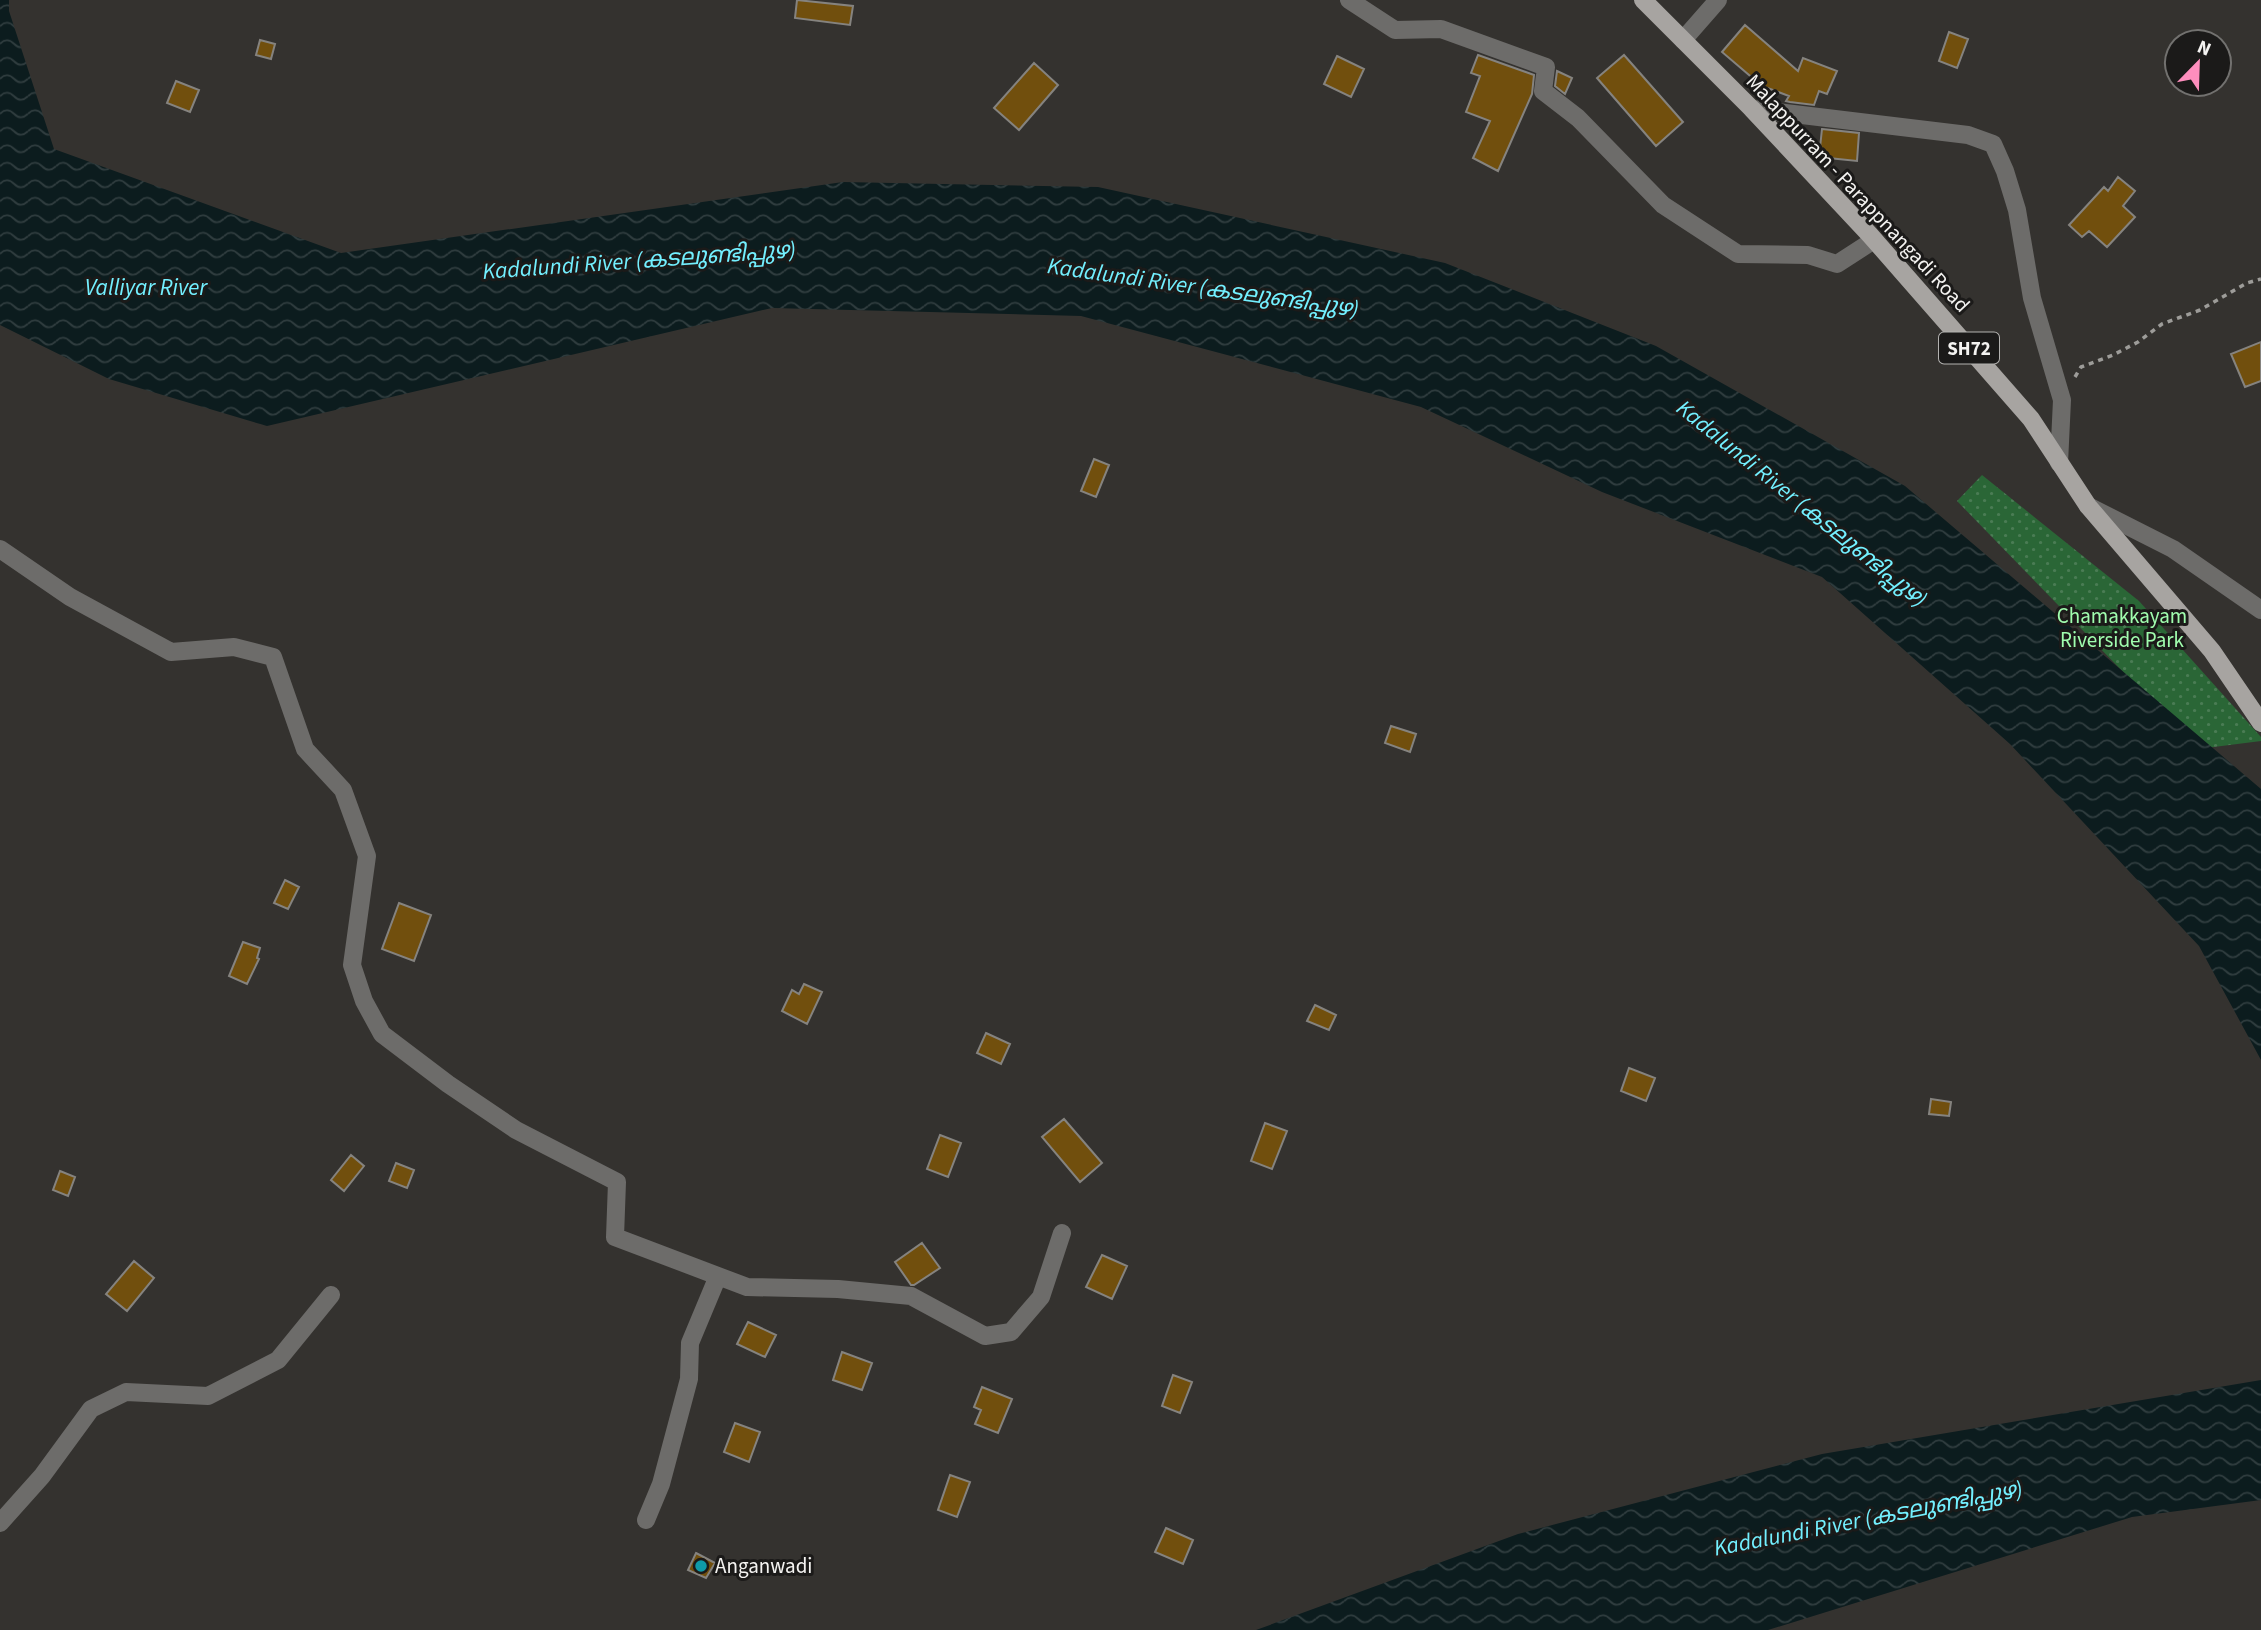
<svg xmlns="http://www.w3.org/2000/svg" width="2261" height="1630" font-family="'Source Sans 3','Noto Sans Malayalam',sans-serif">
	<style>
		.grass { fill: url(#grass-dots) }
		.water { fill: url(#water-waves) }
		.building { fill: #714f0d; stroke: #85837f; stroke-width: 2 }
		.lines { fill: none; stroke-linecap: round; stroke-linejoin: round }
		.path { stroke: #9d9c99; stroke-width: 3.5; stroke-dasharray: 5 5; stroke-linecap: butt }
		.street { stroke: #6d6c6a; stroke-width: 18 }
		.primary { stroke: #a7a4a1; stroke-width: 18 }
		.culture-dot { fill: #0f9aa8; stroke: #1b1a19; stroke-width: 2.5 }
		.labels { text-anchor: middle; stroke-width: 6; stroke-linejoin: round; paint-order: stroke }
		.shield { fill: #1b1a19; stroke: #b3b2b0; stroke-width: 2 }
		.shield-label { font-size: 19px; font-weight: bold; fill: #f4f3f1 }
		.street-label { font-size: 21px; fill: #f4f3f1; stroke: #1b1a19 }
		.park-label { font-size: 21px; fill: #a0fdae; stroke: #1b1a19 }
		.poi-label { font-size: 21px; fill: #f4f3f1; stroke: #1b1a19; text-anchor: start }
		.water-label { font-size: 23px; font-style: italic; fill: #73f0ff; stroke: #1b1a19 }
	</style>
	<defs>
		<pattern id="grass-dots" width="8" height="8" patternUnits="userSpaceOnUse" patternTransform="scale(1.75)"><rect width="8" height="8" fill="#2a6636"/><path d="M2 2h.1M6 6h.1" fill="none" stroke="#4a7c54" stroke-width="1.8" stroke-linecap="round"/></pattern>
		<pattern id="water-waves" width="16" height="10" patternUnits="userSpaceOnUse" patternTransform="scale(1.75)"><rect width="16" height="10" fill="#0c1c1e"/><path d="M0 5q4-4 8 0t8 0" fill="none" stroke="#303d3f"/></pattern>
	</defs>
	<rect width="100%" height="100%" fill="#34322f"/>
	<path class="grass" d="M1982 475 2139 601 2261 737V741L2198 749 1957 501Z"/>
	<path class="water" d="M0 0H9V11L54 149 341 253 843 182 1098 187 1445 263 1656 346 1905 486 2261 789V1060L2199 946 2010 744 1822 577 1602 492 1421 407 1081 316 772 308 267 426 109 379 0 325Z
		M2261 1380V1500L2132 1517 1768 1630H1256L1518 1534 1822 1454Z"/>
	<path class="building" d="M797 0 853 6 850 25 795 18Z
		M1745 25 1798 71 1803 58 1837 71 1827 94 1819 91 1814 105 1790 102 1786 101 1789 96 1762 86 1722 52Z
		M1949 32 1968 39 1957 68 1939 61Z
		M260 40 275 44 271 59 256 55Z
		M1478 55 1534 75 1532 94 1498 171 1473 158 1490 121 1466 112 1480 76 1471 73Z
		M1624 55 1683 122 1656 146 1597 78Z
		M1337 56 1364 69 1351 97 1324 84Z
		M1034 63 1058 85 1019 130 994 108Z
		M1557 71 1572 78 1565 94 1555 86Z
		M176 81 199 90 190 112 167 103Z
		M1822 129 1859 133 1857 161 1819 157Z
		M2118 177 2135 191 2123 206 2135 217 2107 247 2089 231 2082 237 2069 225 2104 187 2108 191Z
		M2261 342V381L2245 387 2231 354Z
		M1094 459 1109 465 1096 497 1081 491Z
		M1391 726 1416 734 1410 752 1385 743Z
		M285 880 299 887 288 909 274 903Z
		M399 903 431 915 414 961 382 949Z
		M243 942 260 948 257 958 259 959 247 984 229 976Z
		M804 984 822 992 807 1024 782 1011 792 990 799 994Z
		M1315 1005 1336 1015 1329 1030 1307 1021Z
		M986 1033 1010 1044 1001 1064 977 1053Z
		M1629 1068 1655 1078 1646 1101 1621 1091Z
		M1931 1099 1951 1102 1949 1116 1929 1114Z
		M1064 1119 1102 1163 1080 1182 1042 1137Z
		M1265 1123 1287 1131 1272 1169 1251 1161Z
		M940 1135 961 1143 948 1177 927 1169Z
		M351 1155 364 1166 344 1191 331 1180Z
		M396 1163 414 1170 407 1188 389 1181Z
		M60 1171 75 1177 68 1196 53 1190Z
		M922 1243 940 1268 914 1285H911L895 1262Z
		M1102 1255 1127 1266 1112 1299 1086 1287Z
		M134 1261 154 1278 127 1311 106 1294Z
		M748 1322 776 1335 765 1357 737 1344Z
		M842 1352 872 1363 862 1390 833 1380Z
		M1173 1375 1192 1382 1180 1413 1162 1406Z
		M982 1387 1012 1399 998 1433 975 1424 981 1410 974 1407Z
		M735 1423 760 1432 749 1462 724 1452Z
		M950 1475 970 1482 957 1517 938 1510Z
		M1166 1528 1193 1540 1183 1564 1155 1552Z
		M696 1553 715 1563 706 1578 688 1570Z"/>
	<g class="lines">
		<path class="path" d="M2075 377 2081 367 2113 355 2138 342 2162 324 2200 310 2247 283 2261 279"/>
		<path class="street" d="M1349 0 1395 30 1441 29 1546 67 1543 91 1578 118 1663 205 1738 254 1808 255 1837 264 1874 240
			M1683 40 1718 0
			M1752 109 1968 135 1993 144 2005 171 2017 210 2032 298 2062 400 2059 463
			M2088 506 2173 549 2261 610
			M0 549 70 597 171 652 234 647 273 657 305 749 343 790 367 856 352 965 364 1001 382 1034 448 1084 516 1130 617 1182 615 1237 747 1287 838 1289 911 1296 985 1336 1011 1332 1041 1297 1062 1233
			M646 1520 661 1484 689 1379 690 1343 718 1276
			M0 1523 42 1476 91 1409 126 1392 208 1396 278 1360 331 1295"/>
		<path class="primary" d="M1643 0 1752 109 1870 235 2031 419 2088 506 2212 651 2261 723"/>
	</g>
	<circle class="culture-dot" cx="701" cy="1566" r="7"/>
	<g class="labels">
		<rect class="shield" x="1939" y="332.5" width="60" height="31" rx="5"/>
		<g class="shield-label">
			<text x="1969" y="355">SH72</text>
		</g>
		<g class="street-label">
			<text transform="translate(1858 193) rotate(47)" y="7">Malappurram - Parappnangadi Road</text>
		</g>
		<g class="park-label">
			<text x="2122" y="623">Chamakkayam<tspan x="2122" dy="24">Riverside Park</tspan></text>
		</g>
		<g class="poi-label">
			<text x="715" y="1573">Anganwadi</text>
		</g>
		<g class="water-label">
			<text transform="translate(639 260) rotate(-4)" y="8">Kadalundi River (കടലുണ്ടിപ്പുഴ)</text>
			<text x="146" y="295">Valliyar River</text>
			<text transform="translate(1203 287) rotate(8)" y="8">Kadalundi River (കടലുണ്ടിപ്പുഴ)</text>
			<text transform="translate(1802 503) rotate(39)" y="8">Kadalundi River (കടലുണ്ടിപ്പുഴ)</text>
			<text transform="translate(1868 1518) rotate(-11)" y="8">Kadalundi River (കടലുണ്ടിപ്പുഴ)</text>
		</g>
	</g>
	<g transform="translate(2198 63) rotate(23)"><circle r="33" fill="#1b1a19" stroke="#72716f" stroke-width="2"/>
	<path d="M0-5L12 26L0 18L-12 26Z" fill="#fe8ebd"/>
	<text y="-10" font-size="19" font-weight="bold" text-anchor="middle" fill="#f4f3f1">N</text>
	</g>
</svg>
